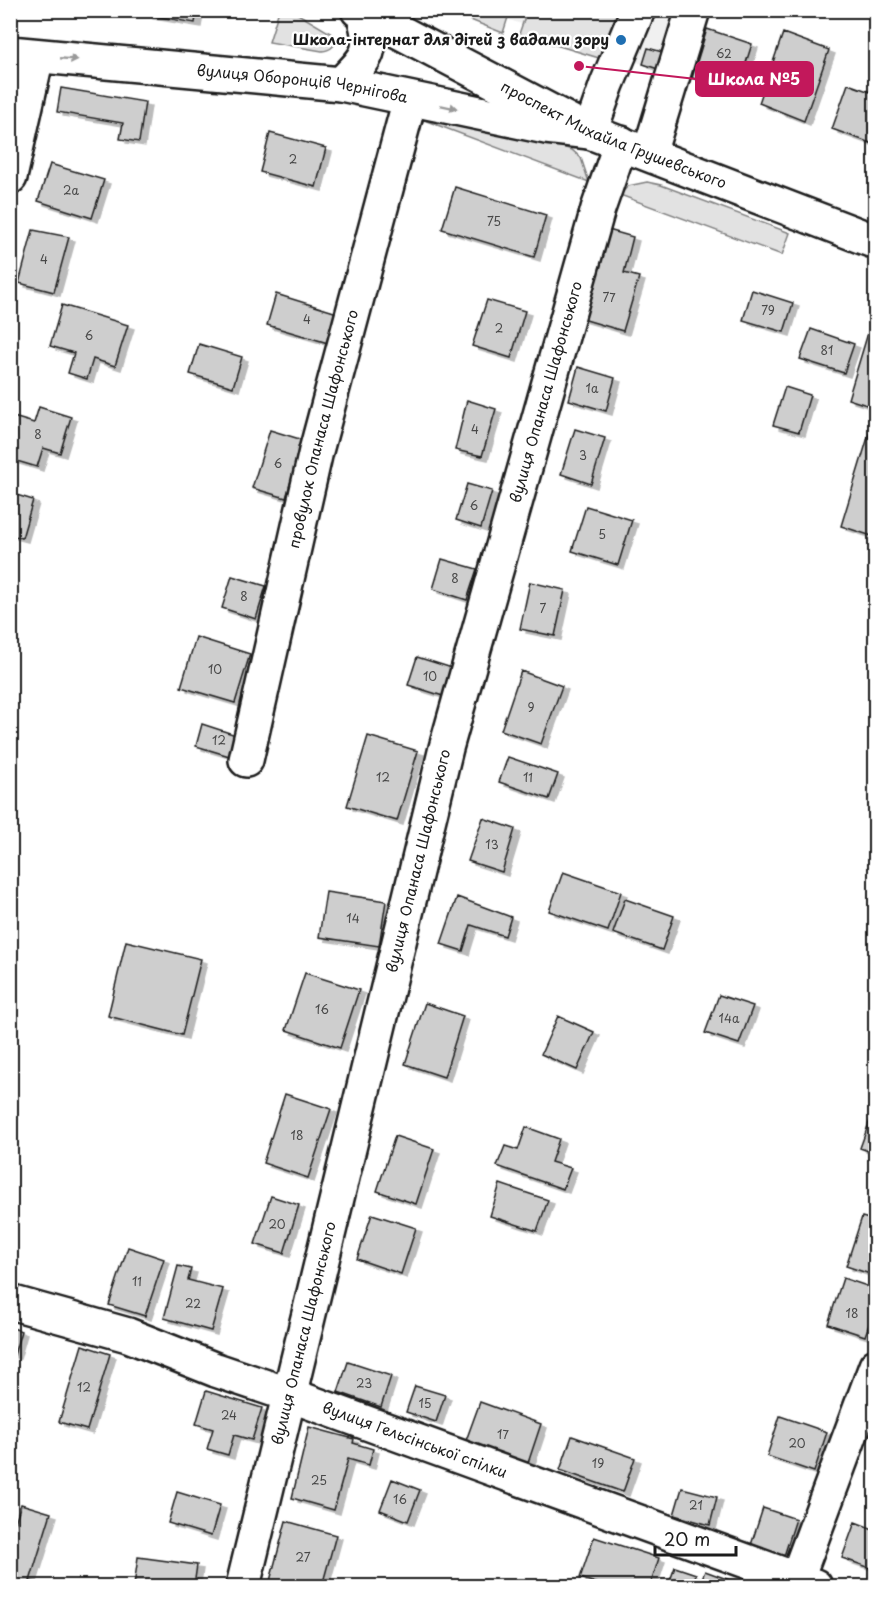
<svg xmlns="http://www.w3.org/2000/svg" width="886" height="1597" font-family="'Playpen Sans',sans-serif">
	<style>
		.built { fill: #f0f0f0 }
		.green { fill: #e2e2e2; stroke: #7f7f7f; stroke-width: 1.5 }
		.building { fill: #cecece; stroke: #1c1c1c; stroke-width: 1.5; filter: url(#shadow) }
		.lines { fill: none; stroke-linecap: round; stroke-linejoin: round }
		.minor-casing { stroke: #1c1c1c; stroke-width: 38 }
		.major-casing { stroke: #1c1c1c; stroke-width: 38 }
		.minor { stroke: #fff; stroke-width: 33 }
		.major { stroke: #fff; stroke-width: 33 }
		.oneway { fill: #999 }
		.poi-dot { fill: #1f6fb2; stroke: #fff; stroke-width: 2 }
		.labels { text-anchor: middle; stroke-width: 4.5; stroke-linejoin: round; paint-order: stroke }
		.number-label { font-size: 12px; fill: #484848 }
		.poi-label { font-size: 15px; font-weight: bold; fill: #1c1c1c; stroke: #fff; text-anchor: end }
		.street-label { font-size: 15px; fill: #1c1c1c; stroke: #fff }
		.leader { fill: none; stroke: #c2185b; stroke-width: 2 }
		.callout-dot { fill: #c2185b; stroke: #fff; stroke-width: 2 }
		.callout { fill: #c2185b; stroke: #c2185b; stroke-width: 2 }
		.callout-label { font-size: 16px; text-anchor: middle; font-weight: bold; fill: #fff }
	</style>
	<defs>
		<filter id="shadow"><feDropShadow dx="6" dy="4" stdDeviation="0" flood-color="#0004"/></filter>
	</defs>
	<rect width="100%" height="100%" fill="#fff"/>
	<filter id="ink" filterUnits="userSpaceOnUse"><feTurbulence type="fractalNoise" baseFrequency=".0167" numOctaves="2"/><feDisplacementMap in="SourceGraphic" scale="12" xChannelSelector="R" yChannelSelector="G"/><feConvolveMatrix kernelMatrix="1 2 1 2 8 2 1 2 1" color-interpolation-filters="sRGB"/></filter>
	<g filter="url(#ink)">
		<path class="built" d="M482 11H679L661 70Z"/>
		<path class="green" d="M279 10 293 11 332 34 336 39C334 48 330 50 322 51L269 42Z
			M448 11H510L503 33Z
			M527 11H630L609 61 519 34Z
			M422 113 494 125 572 150 581 158 589 182 416 117Z
			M647 182 661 185 790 233 782 255 620 195 628 186Z"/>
		<path class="building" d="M148 10H197L195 23 147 15Z
			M707 29 752 44 744 69 730 65 723 88 692 78Z
			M783 33 829 50 804 121 759 103Z
			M648 48 666 53 661 70 643 64Z
			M848 84 876 94V103L872 114 876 115V145L832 129Z
			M61 88 145 102 139 142 120 139 123 123 57 112Z
			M270 133 326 148 316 187 260 172Z
			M50 164 104 180 92 218 38 201Z
			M455 187 546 215 534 257 442 229Z
			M605 229 633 237 624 273 639 277 623 331 579 318Z
			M33 230 69 237 54 292 19 283Z
			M752 290 793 303 784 332 743 320Z
			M276 294 347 316 338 346 267 325Z
			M487 300 525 311 511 358 472 346Z
			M62 305 128 325 115 366 93 359 87 379 68 373 74 353 50 346Z
			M811 329 854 344 844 373 800 359Z
			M868 333 876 335V408L848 399Z
			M199 344 242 357 233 387 190 374Z
			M578 367 615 378 606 411 569 400Z
			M785 387 810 395 799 432 773 425Z
			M467 400 496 409 482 456 455 450Z
			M39 407 71 417 60 453 43 448 37 467 10 459V416L34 423Z
			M872 424 876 425 875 537 841 526Z
			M575 429 605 438 591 484 561 474Z
			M270 430 303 440 286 498 252 488Z
			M467 484 492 491 481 528 456 520Z
			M10 493 33 500 22 538 10 535Z
			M586 506 632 520 618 565 572 551Z
			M442 559 477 569 467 600 433 589Z
			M232 576 266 586 256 619 222 608Z
			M530 582 565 590 555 636 520 629Z
			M196 637 250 654 235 703 181 687Z
			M417 657 452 668 443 696 408 685Z
			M521 671 562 686 541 744 501 730Z
			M202 724 242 737 236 758 196 746Z
			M368 736 418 751 397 821 347 806Z
			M508 757 558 774 549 799 499 782Z
			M483 818 515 829 502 872 468 861Z
			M563 872 621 892 608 931 549 911Z
			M326 892 386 901 379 946 319 937Z
			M457 897 511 917 505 936 471 925 463 951 441 944Z
			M625 899 674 916 662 950 613 933Z
			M126 941 201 959 182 1035 108 1016Z
			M305 973 359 990 340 1048 286 1030Z
			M719 995 753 1006 739 1044 705 1033Z
			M425 1003 463 1016 444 1077 405 1064Z
			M558 1016 594 1032 577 1070 541 1054Z
			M285 1094 331 1109 308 1178 263 1163Z
			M873 1112 876 1113V1154L860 1148Z
			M526 1127 559 1139 551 1162 571 1168 563 1189 497 1166 505 1146 518 1150Z
			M395 1136 434 1149 416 1204 377 1191Z
			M500 1184 548 1200 537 1231 490 1216Z
			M271 1196 299 1205 284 1253 255 1244Z
			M372 1214 416 1228 401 1274 357 1259Z
			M862 1217 876 1221V1276L846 1266Z
			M128 1247 164 1259 145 1316 109 1305Z
			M178 1266 191 1269 188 1280 223 1289 211 1331 164 1318Z
			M843 1278 876 1289V1304L865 1336 828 1324Z
			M10 1327 21 1331 14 1355 10 1354Z
			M82 1345 110 1354 87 1430 59 1422Z
			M348 1362 391 1376 381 1407 338 1392Z
			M415 1386 445 1395 436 1422 406 1412Z
			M206 1391 262 1408 252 1440 234 1435 228 1455 207 1449 213 1429 196 1424Z
			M480 1402 541 1424 526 1469 464 1446Z
			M780 1416 827 1432 814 1472 767 1456Z
			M309 1427 354 1439 353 1443 373 1449 369 1465 348 1459 334 1510 292 1498Z
			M572 1436 635 1458 623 1492 560 1470Z
			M392 1479 420 1490 408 1521 380 1510Z
			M682 1488 717 1497 710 1525 674 1515Z
			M177 1492 220 1505 211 1536 168 1523Z
			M21 1504 51 1513 30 1581 48 1586H10V1538Z
			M763 1508 796 1519 784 1556 751 1545Z
			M286 1521 336 1535 322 1586H289L270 1581Z
			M855 1522 876 1530V1570L842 1558Z
			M594 1537 659 1558 650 1586H605L580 1578Z
			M138 1557 197 1565 194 1586H134Z
			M675 1567 696 1574 692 1586H668Z
			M705 1571 746 1586H699Z"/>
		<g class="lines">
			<g class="minor-casing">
				<g id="minor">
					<path d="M590 132 607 84 638 10"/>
					<path d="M649 154 693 10"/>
					<path d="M10 177 37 56"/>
					<path id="s1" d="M246 760 316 451 410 99"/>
					<path id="s2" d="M10 1302 128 1335 216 1370 290 1395 815 1586"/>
					<path id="s3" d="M243 1586 446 748 598 209 621 143"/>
					<path d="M794 1586 876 1366"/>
				</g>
			</g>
			<g class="major-casing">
				<g id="major">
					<path id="s4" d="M358 10 590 132 876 242"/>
					<path id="s5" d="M10 53 341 84 546 127 590 132"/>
					<path d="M341 84C368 57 375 52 363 13"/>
				</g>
			</g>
			<use href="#minor" class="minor"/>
			<use href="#major" class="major"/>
		</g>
		<defs><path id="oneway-solid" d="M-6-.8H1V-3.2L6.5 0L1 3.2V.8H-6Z" transform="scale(1.5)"/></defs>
		<g class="oneway">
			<use href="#oneway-solid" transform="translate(69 59) rotate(5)"/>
			<use href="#oneway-solid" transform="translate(449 107) rotate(12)"/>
		</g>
	</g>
	<circle class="poi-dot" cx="621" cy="40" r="6"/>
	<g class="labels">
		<g class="number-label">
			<text x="724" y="58">62</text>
			<text x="293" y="164">2</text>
			<text x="71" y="195">2а</text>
			<text x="494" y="226">75</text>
			<text x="44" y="264">4</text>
			<text x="609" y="302">77</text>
			<text x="768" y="315">79</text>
			<text x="307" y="324">4</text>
			<text x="499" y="333">2</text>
			<text x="89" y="340">6</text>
			<text x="827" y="355">81</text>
			<text x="592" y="393">1а</text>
			<text x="475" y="434">4</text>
			<text x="38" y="439">8</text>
			<text x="583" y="460">3</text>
			<text x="278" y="468">6</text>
			<text x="474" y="510">6</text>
			<text x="602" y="539">5</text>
			<text x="455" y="583">8</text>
			<text x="244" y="601">8</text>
			<text x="543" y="613">7</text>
			<text x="215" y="674">10</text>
			<text x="430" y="681">10</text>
			<text x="531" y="712">9</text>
			<text x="219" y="745">12</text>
			<text x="383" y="782">12</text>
			<text x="528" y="782">11</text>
			<text x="492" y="849">13</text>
			<text x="353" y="923">14</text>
			<text x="322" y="1014">16</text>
			<text x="729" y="1023">14а</text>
			<text x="297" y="1140">18</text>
			<text x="277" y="1229">20</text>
			<text x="137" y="1286">11</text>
			<text x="193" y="1308">22</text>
			<text x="852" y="1318">18</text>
			<text x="364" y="1388">23</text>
			<text x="84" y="1392">12</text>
			<text x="425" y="1408">15</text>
			<text x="229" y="1420">24</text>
			<text x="503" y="1439">17</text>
			<text x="797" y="1448">20</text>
			<text x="598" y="1468">19</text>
			<text x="319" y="1485">25</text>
			<text x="400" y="1504">16</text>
			<text x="696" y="1510">21</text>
			<text x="303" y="1562">27</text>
		</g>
		<g class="poi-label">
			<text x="609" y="45">Школа-інтернат для дітей з вадами зору</text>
		</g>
		<g class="street-label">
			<text dy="5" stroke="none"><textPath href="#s5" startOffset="294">вулиця Оборонців Чернігова</textPath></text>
			<text dy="5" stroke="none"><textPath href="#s4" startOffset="285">проспект Михайла Грушевського</textPath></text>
			<text dy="5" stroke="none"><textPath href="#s3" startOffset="1232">вулиця Опанаса Шафонського</textPath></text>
			<text dy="5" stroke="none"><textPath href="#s1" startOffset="340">провулок Опанаса Шафонського</textPath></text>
			<text dy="5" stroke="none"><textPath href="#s3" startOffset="746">вулиця Опанаса Шафонського</textPath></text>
			<text dy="5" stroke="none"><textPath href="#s3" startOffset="260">вулиця Опанаса Шафонського</textPath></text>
			<text dy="5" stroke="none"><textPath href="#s2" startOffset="428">вулиця Гельсінської спілки</textPath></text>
		</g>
	</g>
	<path class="leader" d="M579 66L696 79"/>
	<circle class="callout-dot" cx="579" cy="66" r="6"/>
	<rect class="callout" x="696" y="62" width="117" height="34" rx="6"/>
	<g class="callout-label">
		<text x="754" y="85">Школа №5</text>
	</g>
	<rect width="886" height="1597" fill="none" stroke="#fff" stroke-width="36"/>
	<rect x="18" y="18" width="850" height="1561" fill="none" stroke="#1c1c1c" stroke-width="2" filter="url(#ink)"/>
	<path d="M655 1546v9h81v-9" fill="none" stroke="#1c1c1c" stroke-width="3"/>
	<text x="664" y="1546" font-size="18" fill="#1c1c1c" stroke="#ffffff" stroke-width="4.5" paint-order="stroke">20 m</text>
</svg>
